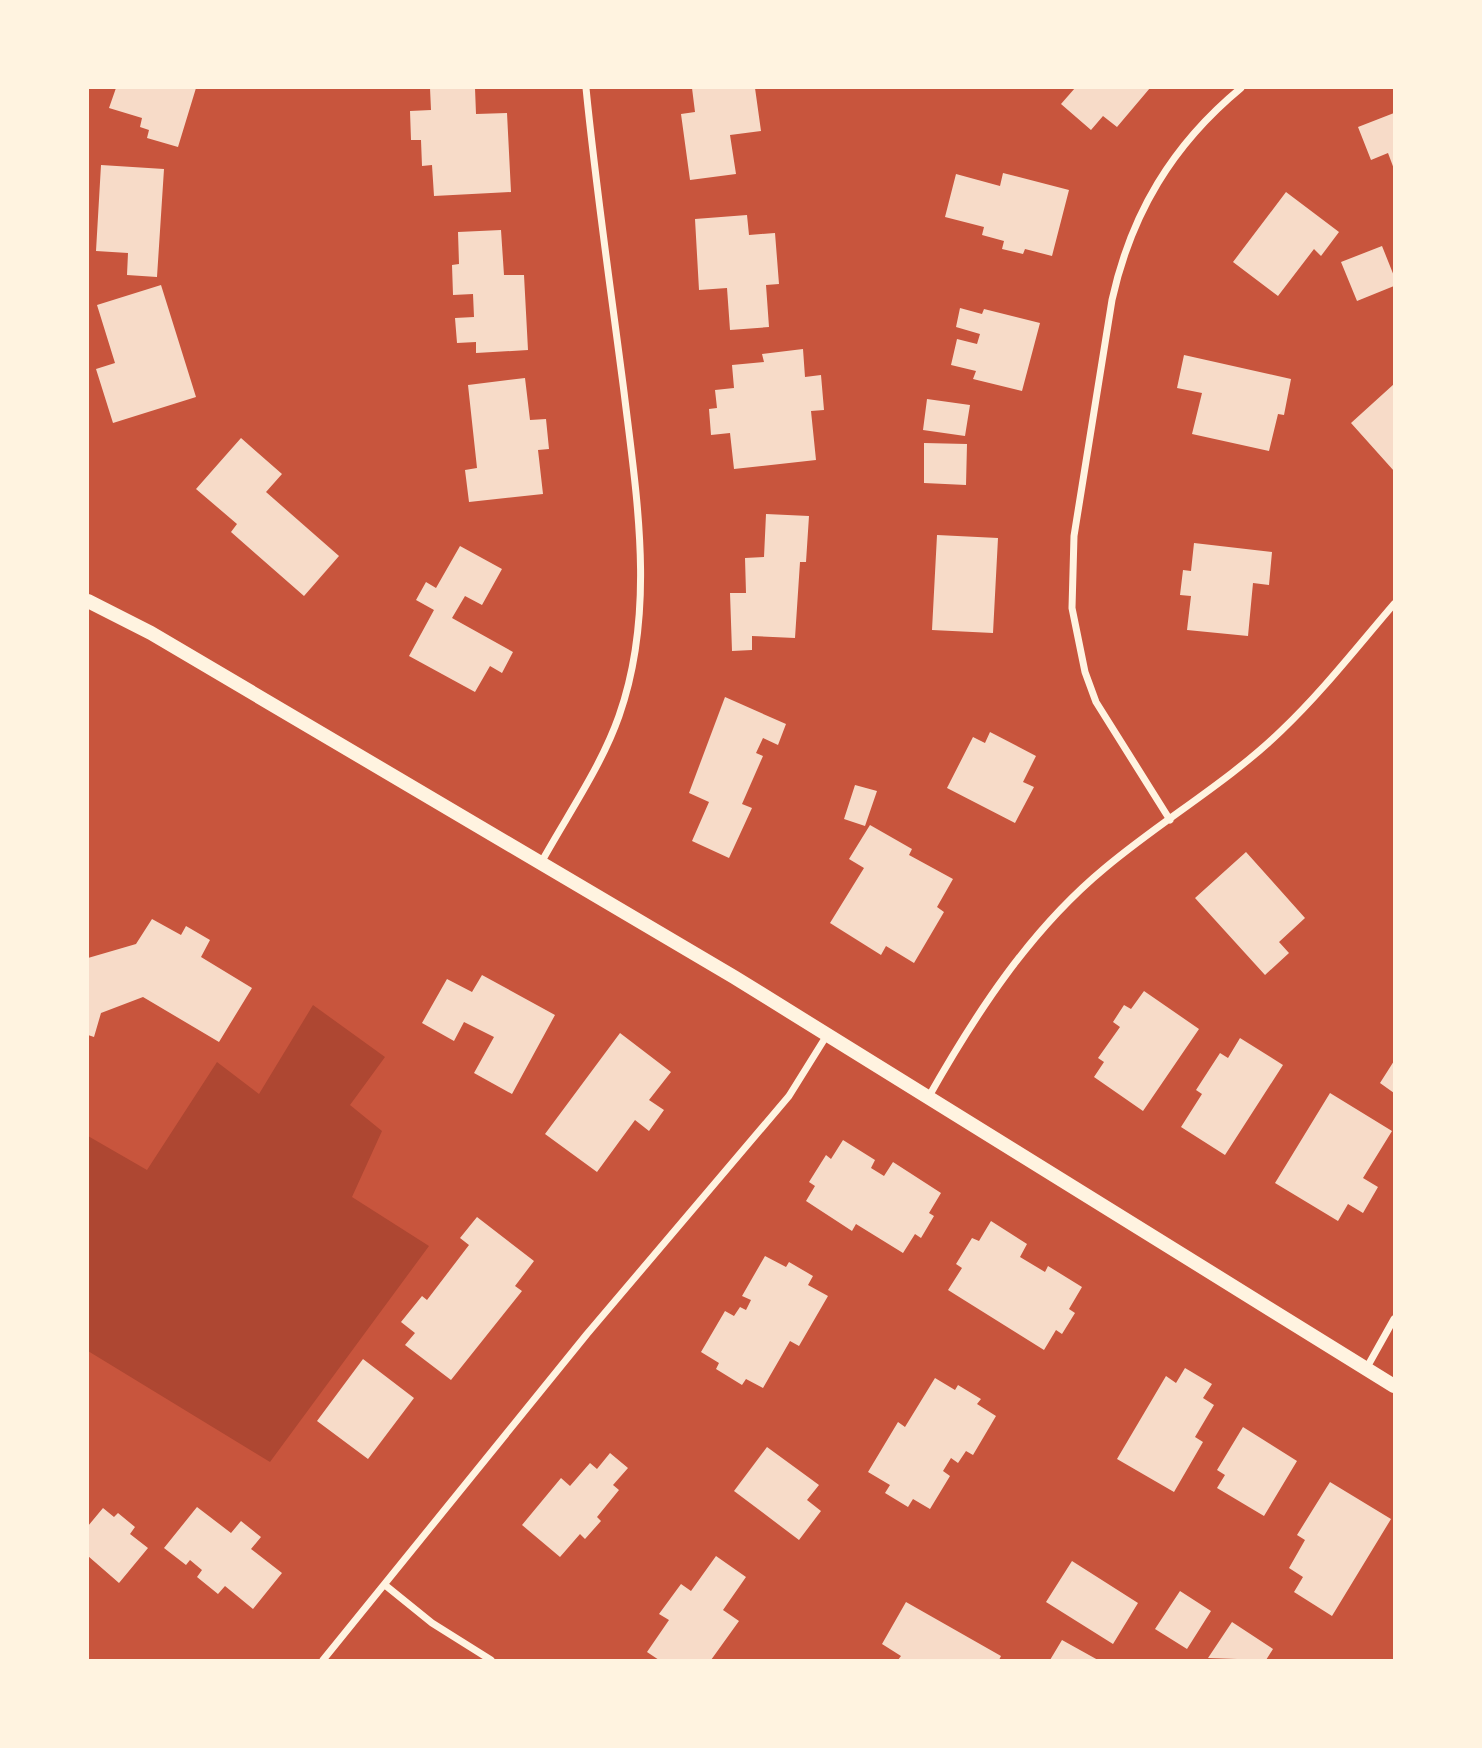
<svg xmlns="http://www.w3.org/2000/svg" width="1482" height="1748" font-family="Overpass,sans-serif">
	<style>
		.green { fill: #ae4732 }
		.building { fill: #f7dbc8 }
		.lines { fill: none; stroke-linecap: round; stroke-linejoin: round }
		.minor { stroke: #fff3e0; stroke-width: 7 }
		.secondary { stroke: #fff3e0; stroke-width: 14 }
	</style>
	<rect width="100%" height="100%" fill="#c8553d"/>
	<path class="green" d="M313 1005 385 1057 350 1105 382 1131 352 1197 429 1246 270 1462 88 1351V1136L147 1170 217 1062 259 1094Z"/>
	<path class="building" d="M116 88H196L178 147 147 138 149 130 140 127 142 118 109 108Z
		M430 88H475L476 114 507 113 511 192 434 196 432 165 422 166 421 140H411L410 111 431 110Z
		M692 88H755L761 131 730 135 736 174 690 180 681 114 695 112Z
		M1075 88H1150L1117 127 1103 116 1091 130 1061 104Z
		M1394 113V169L1388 153 1371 160 1358 127Z
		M101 165 164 169 157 277 127 275 128 253 96 251Z
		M1003 173 1069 190 1052 256 1025 249 1023 254 1002 249 1004 241 982 235 984 227 945 217 956 174 1000 186Z
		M1286 192 1339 232 1321 256 1314 249 1278 296 1233 262Z
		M747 215 749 235 775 233 779 284 766 285 769 327 730 330 727 288 699 290 695 219Z
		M501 230 504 275H524L528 350 476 353V342L457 343 455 318 474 317 473 294 453 295 452 265 459 264 458 232Z
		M1382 246 1394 276V286L1357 301 1341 262Z
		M161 285 196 397 113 423 96 369 115 363 97 305Z
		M960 308 982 314 984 309 1040 323 1022 391 973 379 976 371 951 365 957 339 977 344 980 334 956 327Z
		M803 349 805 377 821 375 824 410 811 411 816 460 734 469 730 433 711 435 709 409 717 408 715 390 734 388 732 365 764 362 762 354Z
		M1184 355 1291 379 1284 415 1278 414 1269 451 1192 434 1202 393 1177 388Z
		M525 378 530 420 546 419 549 449 538 450 543 494 469 502 465 470 477 468 468 385Z
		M1394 384V471L1351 423Z
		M927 399 970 405 965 436 923 430Z
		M241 438 282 474 266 492 339 556 304 596 231 532 237 524 196 489Z
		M924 443 967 444 966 485 924 483Z
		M766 514 809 516 806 562H800L795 638 752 636V650L732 651 730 593H746L745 558 764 557Z
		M937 535 998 538 993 633 932 630Z
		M1194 543 1272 552 1269 585 1253 583 1248 636 1187 630 1191 596 1180 595 1183 570 1191 571Z
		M460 546 502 569 482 605 465 596 452 618 513 652 502 673 490 666 475 692 409 656 434 610 416 600 426 582 436 588Z
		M725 697 786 724 778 745 763 738 756 753 763 756 742 804 752 808 729 858 692 841 709 802 689 793Z
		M990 732 1036 756 1023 782 1034 787 1015 823 947 788 973 737 985 743Z
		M855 785 877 791 865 826 844 819Z
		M870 825 912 849 909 855 953 879 937 907 944 912 914 963 886 946 881 955 830 923 864 868 849 859Z
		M1246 852 1305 918 1279 942 1289 953 1265 975 1195 898Z
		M152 919 181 935 186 926 210 940 201 957 252 988 219 1042 143 997 101 1013 94 1037 88 1035V958L136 944Z
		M482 975 555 1015 512 1094 474 1073 494 1037 464 1022 454 1041 422 1023 447 979 472 992Z
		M1144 991 1199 1029 1143 1111 1094 1077 1104 1062 1098 1058 1120 1027 1113 1022 1124 1005 1131 1009Z
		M620 1033 671 1072 649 1100 664 1110 649 1131 635 1120 597 1172 545 1134Z
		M1240 1038 1283 1065 1225 1155 1181 1127 1202 1094 1196 1090 1220 1053 1228 1058Z
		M1394 1061V1093L1380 1083Z
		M1330 1093 1392 1131 1363 1178 1378 1187 1363 1213 1348 1204 1338 1221 1275 1183Z
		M843 1140 875 1160 871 1168 884 1176 893 1162 941 1193 929 1213 934 1216 921 1238 915 1234 903 1253 856 1224 852 1231 806 1201 815 1186 809 1182 826 1155 831 1159Z
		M477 1217 534 1261 515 1286 522 1291 451 1380 405 1345 415 1333 401 1322 422 1296 427 1300 469 1245 460 1238Z
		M991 1221 1027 1244 1020 1257 1045 1272 1048 1266 1082 1287 1069 1309 1075 1313 1062 1334 1056 1330 1044 1350 948 1290 962 1268 956 1264 972 1238 979 1241Z
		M765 1256 786 1267 789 1262 813 1276 808 1285 828 1296 799 1346 790 1341 763 1388 746 1379 742 1385 716 1369 719 1363 701 1352 725 1311 734 1316 740 1307 746 1310 751 1300 742 1296Z
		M363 1359 414 1398 368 1459 317 1421Z
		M1185 1368 1212 1384 1203 1398 1214 1405 1195 1437 1203 1442 1174 1492 1117 1459 1166 1376 1176 1383Z
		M935 1378 955 1390 958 1385 981 1399 977 1404 996 1416 973 1455 966 1451 958 1463 951 1458 943 1471 950 1476 930 1509 913 1499 908 1507 885 1493 890 1485 868 1472 898 1422 905 1427Z
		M1243 1427 1297 1461 1264 1516 1217 1488 1225 1475 1217 1470Z
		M767 1447 819 1485 807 1500 821 1511 799 1540 734 1491Z
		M610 1453 628 1468 613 1485 619 1490 597 1517 601 1521 585 1539 580 1534 560 1557 522 1525 561 1478 570 1486 590 1463 597 1469Z
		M1330 1482 1391 1519 1332 1616 1294 1592 1303 1577 1289 1568 1305 1540 1297 1535Z
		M197 1507 231 1533 241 1521 261 1537 251 1549 282 1573 253 1609 225 1586 218 1594 197 1577 202 1570 190 1560 186 1565 164 1548Z
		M103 1508 114 1517 118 1513 135 1527 130 1534 148 1548 119 1583 88 1556V1526Z
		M716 1556 746 1577 723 1610 739 1621 711 1660H659L647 1652 669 1620 659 1614 681 1584 691 1591Z
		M1072 1561 1138 1603 1113 1644 1046 1602Z
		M1180 1591 1211 1611 1187 1649 1155 1629Z
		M906 1602 1001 1656 999 1660H898L901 1656 882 1644Z
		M1232 1622 1273 1649 1266 1660 1208 1658Z
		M1062 1640 1098 1660H1050Z"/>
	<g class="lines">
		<path class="minor" d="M1170 820 1096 702 1085 672 1072 608 1074 536 1112 300C1131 214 1172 145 1241 88
			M542 861C568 814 601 767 619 716 656 611 637 499 624 392 611 291 596 189 586 88
			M928 1098C976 1013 1030 930 1105 868 1162 820 1227 783 1281 731 1322 692 1357 647 1394 604
			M1366 1369 1394 1319
			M385 1585 432 1623 491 1660
			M323 1660 587 1334 789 1096 827 1035"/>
		<path class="secondary" d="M88 601 151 633 734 977 1394 1386"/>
	</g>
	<rect width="1482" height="1748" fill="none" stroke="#fff3e0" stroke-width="178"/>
</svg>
